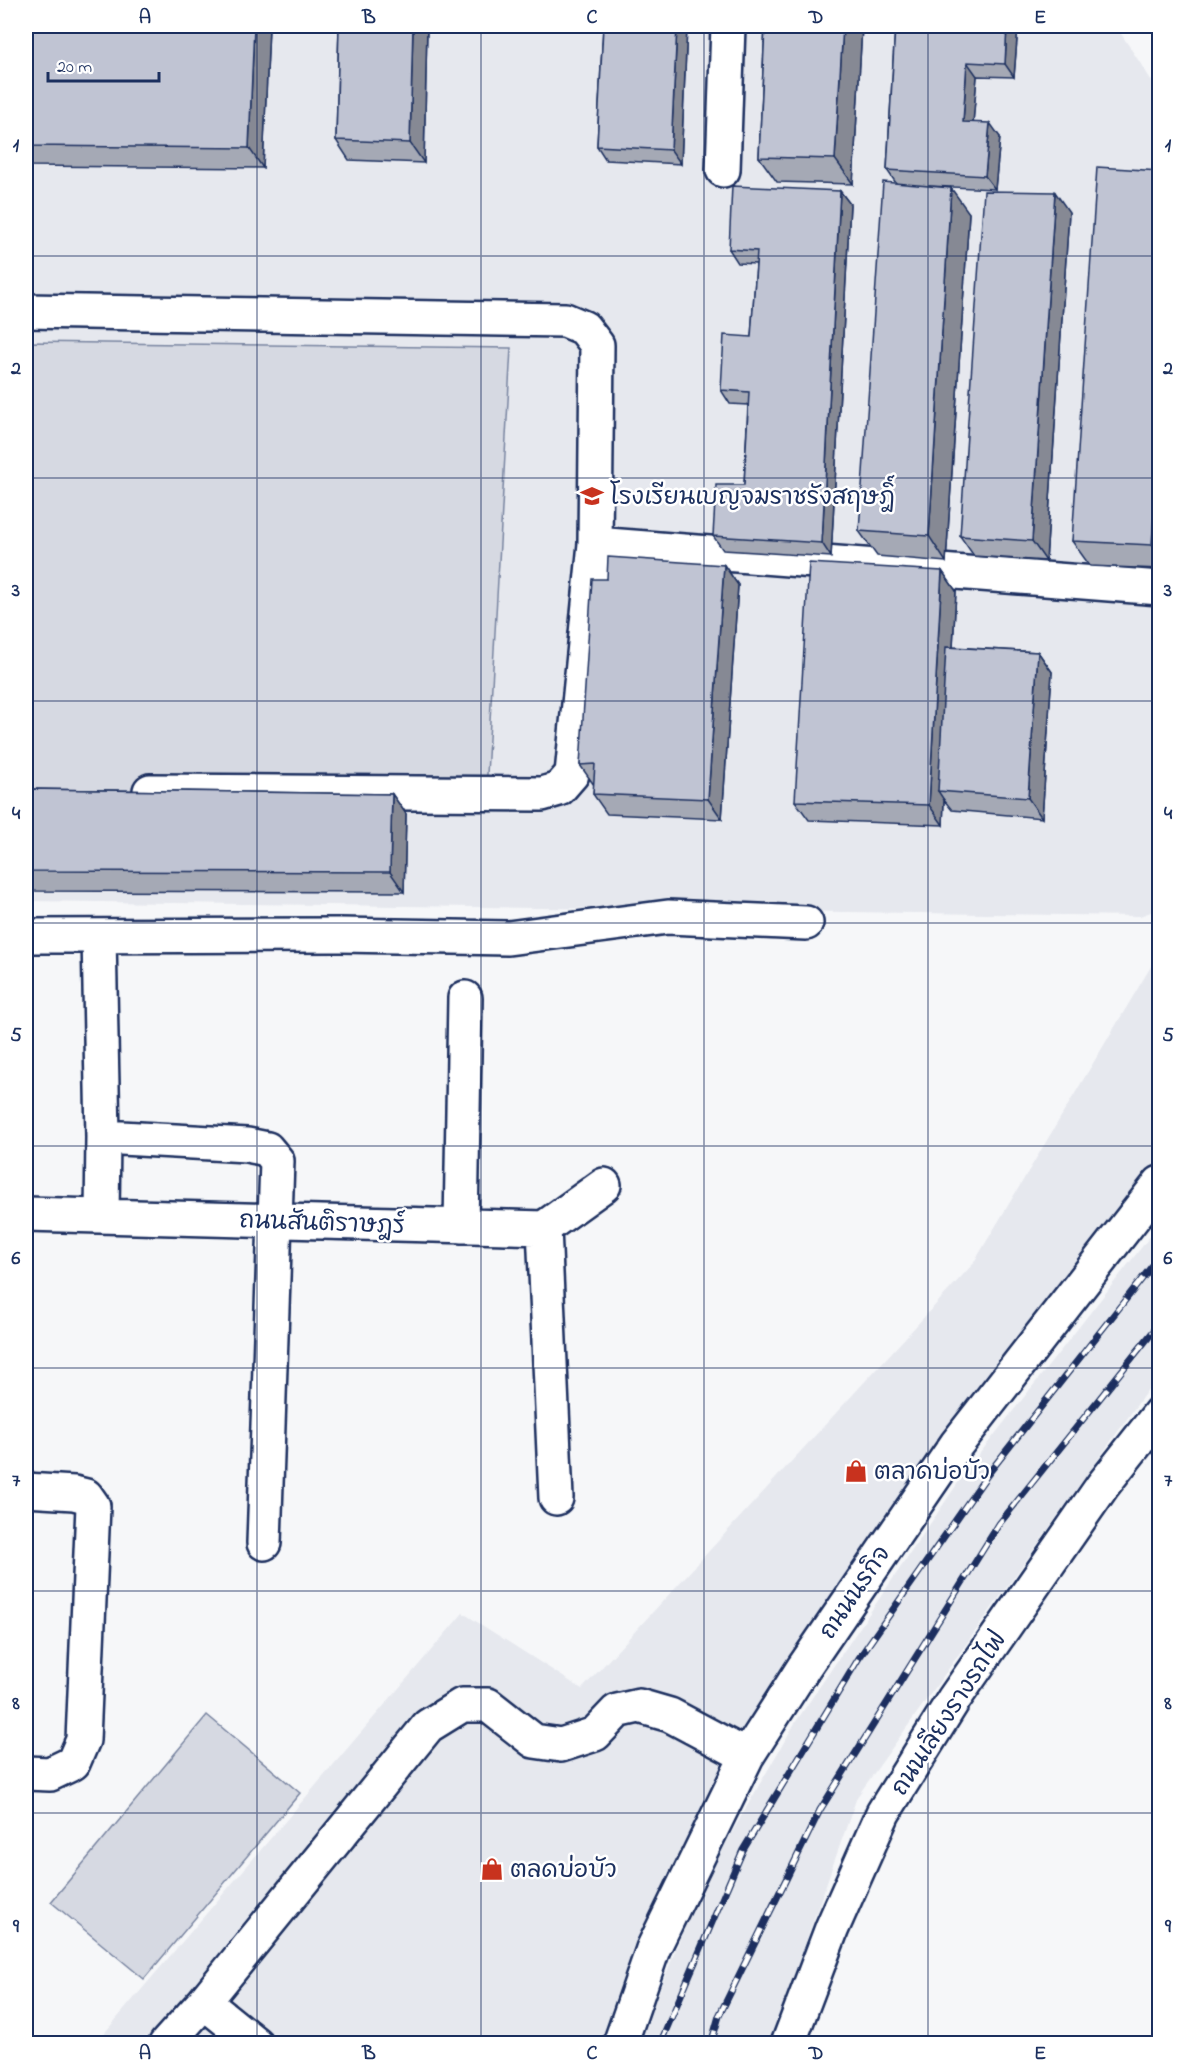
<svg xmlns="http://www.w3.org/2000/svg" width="1185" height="2069" font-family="'Indie Flower','Playpen Sans Thai',sans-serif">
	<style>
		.built { fill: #e6e8ee }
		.green { fill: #d6d9e2; stroke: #7884a0; stroke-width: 1.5 }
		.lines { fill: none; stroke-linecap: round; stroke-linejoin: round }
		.minor-casing { stroke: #1b2f5e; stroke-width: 38 }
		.minor { stroke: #fff; stroke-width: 33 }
		.rail-casing { stroke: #1b2f5e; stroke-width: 7 }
		.rail { stroke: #fff; stroke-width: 4.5; stroke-dasharray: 14; stroke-linecap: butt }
		.wall { fill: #a5a9b5; stroke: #1b2f5e; stroke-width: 1.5 }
		.shaded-wall { fill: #868994; stroke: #1b2f5e; stroke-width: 1.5 }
		.building { fill: #c0c4d3; stroke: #1b2f5e; stroke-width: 1.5 }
		.grid { fill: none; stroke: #1b2f5e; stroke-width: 1.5; stroke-opacity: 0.55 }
		.labels { text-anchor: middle; stroke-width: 5; stroke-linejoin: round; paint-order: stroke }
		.poi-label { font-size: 24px; fill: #1b2f5e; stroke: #fff; text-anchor: start }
		.street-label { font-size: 24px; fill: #1b2f5e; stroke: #fff }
		.neatline { fill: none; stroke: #1b2f5e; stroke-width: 2 }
		.grid-label { font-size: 20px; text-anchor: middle; font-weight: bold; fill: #1b2f5e }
	</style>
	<rect width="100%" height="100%" fill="#f6f7f9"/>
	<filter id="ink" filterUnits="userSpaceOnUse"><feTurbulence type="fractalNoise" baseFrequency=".0167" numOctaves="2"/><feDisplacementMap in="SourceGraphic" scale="12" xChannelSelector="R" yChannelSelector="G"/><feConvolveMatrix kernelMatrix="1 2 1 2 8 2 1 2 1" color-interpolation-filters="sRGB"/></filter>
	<g filter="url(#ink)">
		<path class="built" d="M26 26H1116L1159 92V909L1140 916 26 901Z
			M1159 953V1163L1032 1329 778 1679 633 1947 604 2043 95 2044 463 1613 582 1689 973 1264Z
			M1159 1225V1374L857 1797 770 2043 638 2044 701 1886 795 1723 966 1471Z"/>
		<path class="green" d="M26 342 511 348 486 792 26 790Z
			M207 1715 300 1793 144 1979 51 1902Z"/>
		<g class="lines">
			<g class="minor-casing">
				<path id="minor" d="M723 170 728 26
					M26 311 565 320 584 328 597 345 595 544 572 774 559 789 542 794 150 791
					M595 544 1160 588
					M26 936 340 935 508 938 668 917 806 923
					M99 936 103 1137 102 1215
					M103 1137 247 1145 267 1149 277 1161 264 1543
					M26 1214 544 1228 604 1185
					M461 1226 465 998
					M544 1228 556 1498
					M26 1490 74 1493 86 1496 93 1506 83 1740 73 1763 50 1774 26 1773
					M204 2002 256 2044
					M166 2044 204 2002 428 1726 462 1705H488L534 1741 561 1745 595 1734 617 1711 639 1706 670 1715 747 1756
					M620 2044 653 1949 747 1756 804 1667 956 1445 1160 1183
					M788 2044 832 1928 883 1813 954 1699 1103 1485 1160 1413"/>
			</g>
			<use href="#minor" class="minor"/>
			<g class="rail-casing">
				<path id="rail" d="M660 2044 743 1850 859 1658 988 1474 1160 1256
					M711 2044 719 2016 820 1810 999 1524 1160 1323"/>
			</g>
			<use href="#rail" class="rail"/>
		</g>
		<path class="wall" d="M26 26H269L263 168 26 166Z
			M339 26H427L424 163 349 160 336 140Z
			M603 26H687L681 164 606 160 597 146Z
			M765 26H862L853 184 777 182 759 157Z
			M895 26H1018L1014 77 977 76 973 122 1000 137 995 189 931 186 969 213 946 562 877 556 859 531 896 183 887 170Z
			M1160 171V569L1090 566 1072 541Z
			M840 191 850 204 831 557 723 550 713 536 744 485 748 405 730 404 721 390 751 337 756 264 738 263 729 249Z
			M1069 212 1046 561 974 556 960 536Z
			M724 565 738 585 722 819 607 814 593 794 594 785 580 765 607 579Z
			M942 571 956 591 953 647 1038 652 1052 672 1042 818 952 810 944 800 943 825 809 820 795 801Z
			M26 789 392 794 406 814 404 892 26 891Z"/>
		<path class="shaded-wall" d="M254 26H269L263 168 249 148Z
			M413 26H427L424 163 410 143Z
			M677 26H687L681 164 671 150Z
			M843 26H862L853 184 835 159Z
			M1007 26H1018L1014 77 1005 64Z
			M967 62 977 76 972 135 963 122Z
			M990 123 1000 137 995 189 985 176Z
			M951 188 969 213 946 562 929 536Z
			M840 191 850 204 831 557 822 543Z
			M1055 192 1069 212 1046 561 1032 541Z
			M1160 418V556L1152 545Z
			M724 565 738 585 722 819 708 799Z
			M942 571 956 591 945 791H938L944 800 943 825 929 805Z
			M1038 652 1052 672 1042 818 1028 798Z
			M392 794 406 814 404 892 390 872Z"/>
		<path class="building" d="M26 26H254L249 148 26 146Z
			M339 26H413L410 143 336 140Z
			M603 26H677L671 150 597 146Z
			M765 26H843L835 159 759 157Z
			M895 26H1007L1005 64 967 62 963 122 990 123 985 176 887 170Z
			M1097 167 1160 171V418L1152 545 1072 541Z
			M883 182 951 188 929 536 859 531Z
			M732 186 840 191 822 543 713 536 716 485H744L749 392 721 390 724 335 751 337 757 251 729 249Z
			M984 191 1055 192 1032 541 960 536Z
			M608 557 724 565 708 799 593 794 595 764 580 765 592 579H607Z
			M809 563 942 571 929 805 795 801Z
			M946 647 1038 652 1028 798 938 791Z
			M26 789 392 794 390 872 26 871Z"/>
	</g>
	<path class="grid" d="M257 26V2044M481 26V2044M704 26V2044M928 26V2044M26 256H1160M26 478H1160M26 701H1160M26 923H1160M26 1146H1160M26 1368H1160M26 1591H1160M26 1813H1160"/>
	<defs>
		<g id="school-bare" transform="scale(1.8)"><path d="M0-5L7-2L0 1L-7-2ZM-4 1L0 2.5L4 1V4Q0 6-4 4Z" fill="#c8321e" stroke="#fff" stroke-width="2.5" paint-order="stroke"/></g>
		<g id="shop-bare" transform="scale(1.8)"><path d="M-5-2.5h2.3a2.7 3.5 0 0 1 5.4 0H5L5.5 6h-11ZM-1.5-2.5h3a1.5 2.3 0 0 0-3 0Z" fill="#c8321e" stroke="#fff" stroke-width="2.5" paint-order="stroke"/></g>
	</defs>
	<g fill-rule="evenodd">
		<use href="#school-bare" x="592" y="496"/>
		<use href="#shop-bare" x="856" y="1471"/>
		<use href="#shop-bare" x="492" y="1869"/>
	</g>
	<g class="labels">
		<g class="poi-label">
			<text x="610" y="504">โรงเรียนเบญจมราชรังสฤษฎิ์</text>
			<text x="874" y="1479">ตลาดบ่อบัว</text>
			<text x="510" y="1877">ตลดบ่อบัว</text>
		</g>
		<g class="street-label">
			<text transform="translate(322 1222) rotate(2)" y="8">ถนนสันติราษฎร์</text>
			<text transform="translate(854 1592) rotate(-56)" y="8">ถนนนรกิจ</text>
			<text transform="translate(948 1713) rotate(-57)" y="8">ถนนเลียงรางรถไฟ</text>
		</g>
	</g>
	<rect width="1185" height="2069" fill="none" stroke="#fff" stroke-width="66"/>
	<path d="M48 72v9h111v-9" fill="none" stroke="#1b2f5e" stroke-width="3"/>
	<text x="57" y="72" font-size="18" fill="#1b2f5e" stroke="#ffffff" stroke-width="4.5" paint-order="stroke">20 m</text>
	<rect x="33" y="33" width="1119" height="2003" class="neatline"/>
	<g class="grid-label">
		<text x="145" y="23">A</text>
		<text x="369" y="23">B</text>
		<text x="592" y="23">C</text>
		<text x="816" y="23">D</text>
		<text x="1040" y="23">E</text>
		<text x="16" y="151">1</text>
		<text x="1168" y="151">1</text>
		<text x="16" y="374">2</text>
		<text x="1168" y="374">2</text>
		<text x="16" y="596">3</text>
		<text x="1168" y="596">3</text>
		<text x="16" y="819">4</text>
		<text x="1168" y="819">4</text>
		<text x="16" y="1041">5</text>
		<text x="1168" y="1041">5</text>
		<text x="16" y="1264">6</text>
		<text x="1168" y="1264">6</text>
		<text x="16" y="1486">7</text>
		<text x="1168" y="1486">7</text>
		<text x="16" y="1709">8</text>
		<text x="1168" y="1709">8</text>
		<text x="16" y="1932">9</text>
		<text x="1168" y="1932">9</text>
		<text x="145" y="2059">A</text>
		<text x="369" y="2059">B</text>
		<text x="592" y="2059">C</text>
		<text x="816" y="2059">D</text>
		<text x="1040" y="2059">E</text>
	</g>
</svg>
